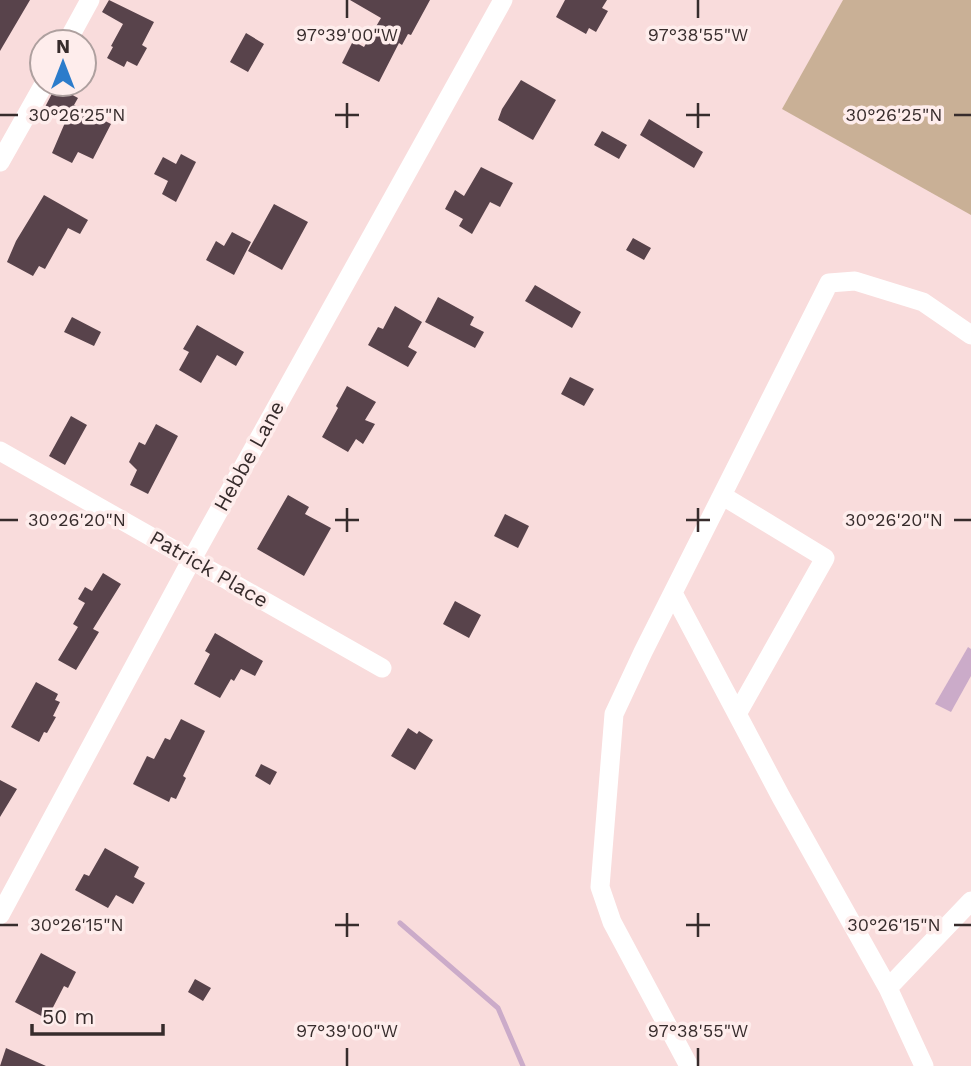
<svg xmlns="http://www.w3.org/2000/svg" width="971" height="1066" font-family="'Work Sans',sans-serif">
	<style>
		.green { fill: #c9b096 }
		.water { fill: #cbabc9 }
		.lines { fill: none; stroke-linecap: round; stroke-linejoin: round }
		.stream { stroke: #cbabc9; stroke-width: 5 }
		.building { fill: #58434b }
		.minor { stroke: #fff; stroke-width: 19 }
		.ticks { fill: none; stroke: #372c2c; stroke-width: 2.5 }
		.labels { text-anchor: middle; stroke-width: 7; stroke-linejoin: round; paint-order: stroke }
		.street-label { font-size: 21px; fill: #372c2c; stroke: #feedec }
		.ticks-label { font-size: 18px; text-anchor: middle; fill: #372c2c; stroke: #feedec; stroke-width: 7; stroke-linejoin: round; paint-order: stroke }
	</style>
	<rect width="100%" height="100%" fill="#f9dcdc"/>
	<path class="green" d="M843 0H971V215L782 109Z"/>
	<path class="water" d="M968 647 971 649V676L951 712 935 704Z"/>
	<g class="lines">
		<path class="stream" d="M400 923 498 1008 523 1066"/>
	</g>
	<path class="building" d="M0 0H30L0 51Z
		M109 0 154 22 142 45 147 48 137 66 127 61 124 67 107 58 113 47 111 46 123 24 102 12Z
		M350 0H430L411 35 408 34 402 45 399 43 379 82 342 63 353 41 364 47 381 18Z
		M565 0H607L602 8 608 11 596 32 589 28 586 34 556 17Z
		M246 33 264 44 248 72 230 62Z
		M521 80 556 100 533 140 498 120 502 109Z
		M56 86 78 98 74 105 111 124 93 159 78 152 72 163 52 153 67 118 45 107Z
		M649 119 703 152 694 168 640 135Z
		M602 131 627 145 619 159 594 145Z
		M181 154 196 162 176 202 162 194 168 181 154 174 163 157 176 164Z
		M481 167 513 183 500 207 490 202 472 234 459 226 463 219 445 209 455 190 464 196Z
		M44 195 88 220 80 234 68 228 45 269 39 266 33 276 7 262 16 241Z
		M274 204 308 222 282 270 248 251Z
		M232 232 251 242 234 275 206 260 216 241 224 246Z
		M633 238 651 248 644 260 626 250Z
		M535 285 581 312 572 328 525 301Z
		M438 297 474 317 470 325 484 332 475 348 425 322Z
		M395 306 422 322 408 347 417 352 408 367 368 345 378 327 383 329Z
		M72 317 101 332 94 346 64 332Z
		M197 325 244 352 236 366 217 355 201 383 179 370 189 352 183 349Z
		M570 377 594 389 584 406 561 394Z
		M347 386 376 402 365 420 375 424 363 444 356 439 348 452 322 437 338 408 336 406Z
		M71 416 87 425 65 465 49 456Z
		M156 424 178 436 148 494 130 485 137 470 129 462 139 442 145 445Z
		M288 495 309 507 305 514 331 528 304 576 257 549Z
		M505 514 529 526 518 548 494 536Z
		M103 573 121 584 93 629 99 632 76 670 58 660 78 627 73 624 85 603 78 599 85 587 92 591Z
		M455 601 481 615 469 638 443 624Z
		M215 633 263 661 255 676 241 669 234 681 231 679 220 698 194 684 210 654 205 651Z
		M36 682 58 694 55 700 60 702 53 716 56 717 47 733 44 732 39 742 11 727Z
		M181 719 205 731 183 776 186 778 176 799 171 797 169 802 133 784 147 756 154 759 165 738 170 740Z
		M408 728 417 734 419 731 433 740 415 770 391 756Z
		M261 764 277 772 270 785 255 776Z
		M0 780 17 789 0 817Z
		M105 848 139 867 134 877 145 883 133 904 116 895 108 908 75 890 84 874 89 876Z
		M41 953 76 972 68 988 64 986 47 1019 15 1002Z
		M195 979 211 988 203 1001 188 992Z
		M6 1048 46 1066H0Z"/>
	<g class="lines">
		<path class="minor" d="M67 42 90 0
			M0 162 44 84
			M0 451 382 668
			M723 496 825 558 737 714
			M673 593 781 797 888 988 924 1066
			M0 915 192 559 503 0
			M888 988 971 901
			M689 1066 612 922 600 887 614 714 643 652 829 283 855 281 923 302 971 335"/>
	</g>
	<path class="ticks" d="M347 0V18M698 0V18M347 103V128M698 103V128M0 115H18M335 115H359M686 115H710M954 115H971M347 508V532M698 508V532M0 520H18M335 520H359M686 520H710M954 520H971M347 913V937M698 913V937M0 925H18M335 925H359M686 925H710M954 925H971M347 1048V1066M698 1048V1066"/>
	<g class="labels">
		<g class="street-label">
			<text transform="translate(249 456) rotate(-61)" y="7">Hebbe Lane</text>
			<text transform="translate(209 569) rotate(30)" y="7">Patrick Place</text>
		</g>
	</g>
	<g class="ticks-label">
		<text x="347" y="41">97°39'00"W</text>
		<text x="698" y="41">97°38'55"W</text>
		<text x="77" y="121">30°26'25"N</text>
		<text x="894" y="121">30°26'25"N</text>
		<text x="77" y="526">30°26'20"N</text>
		<text x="894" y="526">30°26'20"N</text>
		<text x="77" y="931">30°26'15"N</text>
		<text x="894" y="931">30°26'15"N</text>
		<text x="347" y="1037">97°39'00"W</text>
		<text x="698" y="1037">97°38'55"W</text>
	</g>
	<g transform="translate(63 63)"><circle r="33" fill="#feedec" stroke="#aea09f" stroke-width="2"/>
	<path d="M0-5L12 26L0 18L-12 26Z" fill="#2c7ccb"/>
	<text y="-10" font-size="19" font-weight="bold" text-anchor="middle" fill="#372c2c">N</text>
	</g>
	<path d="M32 1024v10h131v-10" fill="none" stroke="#372c2c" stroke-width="3.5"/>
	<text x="42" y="1024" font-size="21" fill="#372c2c" stroke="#feedec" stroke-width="5" paint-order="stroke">50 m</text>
</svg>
